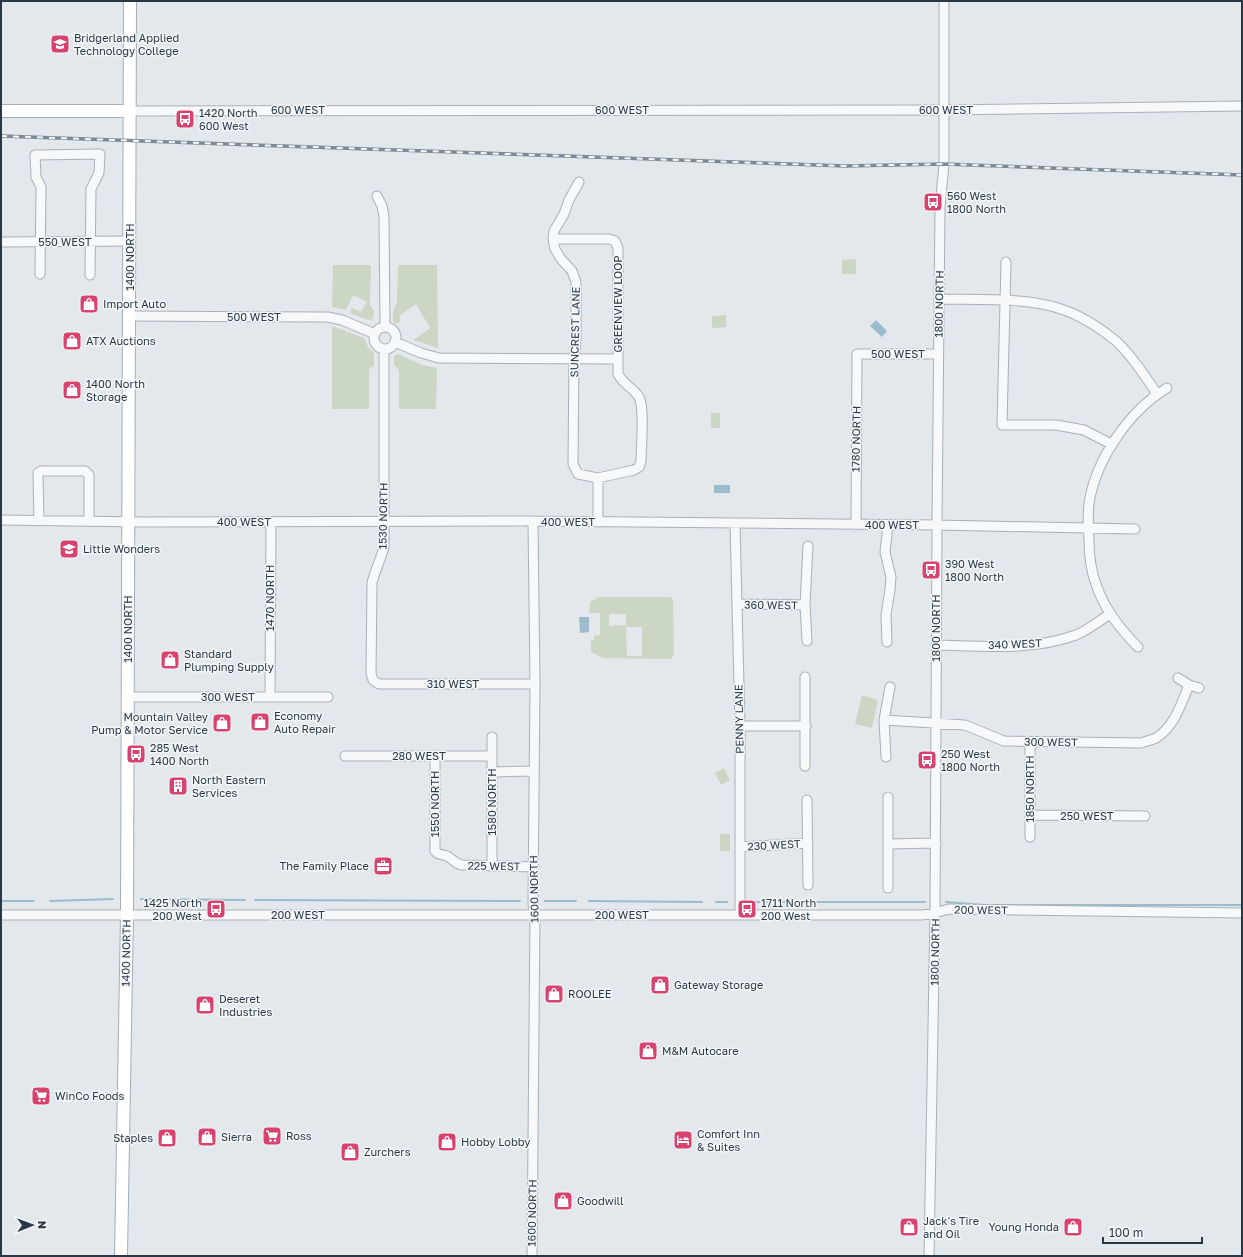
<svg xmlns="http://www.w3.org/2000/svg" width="1243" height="1257" font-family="'Golos Text',sans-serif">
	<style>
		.green { fill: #cbd7c4; fill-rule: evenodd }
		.water { fill: #9cbcce }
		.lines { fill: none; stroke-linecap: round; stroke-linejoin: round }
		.stream { stroke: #9cbcce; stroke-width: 2 }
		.minor-casing { stroke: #a8b0b7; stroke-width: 11 }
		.major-casing { stroke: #a2aeb9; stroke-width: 14 }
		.minor { stroke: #f7f8fa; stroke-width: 9 }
		.major { stroke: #fff; stroke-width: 12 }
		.rail-casing { stroke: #7c8a97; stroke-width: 3.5 }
		.rail { stroke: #f4f7f9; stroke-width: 2; stroke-dasharray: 6; stroke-linecap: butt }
		.labels { text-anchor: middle; stroke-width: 3; stroke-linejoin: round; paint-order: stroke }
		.poi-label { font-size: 11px; fill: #2a3846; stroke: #f4f7f9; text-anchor: start }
		.street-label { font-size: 11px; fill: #2a3846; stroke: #f4f7f9 }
	</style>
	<rect width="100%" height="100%" fill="#e3e8ec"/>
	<path class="green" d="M856 259V274H842V260Z
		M333 265H371L370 305 374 311 373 319 368 320 350 313 352 308 361 312 367 302 353 295 346 310 332 307Z
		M398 265H437L438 348 413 340 430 328 416 304 399 316 401 321 396 324 393 322V312L397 302Z
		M726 315V327L712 328V316Z
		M332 326 364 338 368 347 374 353V366L369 369V409H332Z
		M396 354 400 355 422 365 437 368 436 409H399V370L394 365V357Z
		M711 413H720V428H711Z
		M598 597H671L673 600 674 655 671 659 603 658 591 652V640H594V636L600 635V613H589L590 602ZM609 614H626V625L609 626ZM642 627V656H627L626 627Z
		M862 695 878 700 872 728 855 724Z
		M724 768 730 780 721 785 715 773Z
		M720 834H730V851H720Z"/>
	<path class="water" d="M876 320 887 331 882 337 870 326Z
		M714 485H730V493H714Z
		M579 617H589V632L580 633Z"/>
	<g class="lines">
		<path class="stream" d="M141 899 245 900
			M255 900 520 901
			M1 901H34
			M50 901 113 899
			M545 901H576
			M589 901 702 902
			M716 902H727
			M748 902H925
			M946 902 984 905
			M991 905H1242"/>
		<g class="minor-casing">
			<path id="minor" d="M130 111 937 110 1242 106
				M377 196 382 206 384 216 385 327
				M553 239H609L615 241 618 248V374C623 384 633 388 639 397 645 409 641 447 641 461L639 467 634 470 598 478 578 474 573 464 574 358 576 341V282L572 271 561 259 555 249 553 239 554 231 564 214 569 200 579 182
				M1 242 130 241
				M1006 262 1002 425H1056L1084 430 1111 444
				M40 274 41 187 36 177 35 155 100 154 99 173 91 189 90 275
				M939 299C976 300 1026 297 1061 309 1080 315 1100 328 1116 341 1132 356 1145 376 1157 394
				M130 316 328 317 342 320 375 334
				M374 338a11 11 0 1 1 22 0a11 11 0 1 1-22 0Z
				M395 342 421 353 439 358 618 359
				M384 349V547C381 559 375 570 372 583L371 673 373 680 379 684H535
				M1 520 143 522 533 521 937 525 1135 529
				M39 521 38 473 41 471H85L89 475V521
				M598 522V478
				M735 523 740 726V915
				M856 525 857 354H938
				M737 604 805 605
				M807 641 805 605 808 546
				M887 642 886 615 890 589 891 577 885 552 888 525
				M936 645C983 646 1032 651 1076 635 1088 630 1099 621 1110 614
				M1138 647C1121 630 1105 610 1097 587 1091 572 1089 556 1089 540 1088 528 1088 515 1089 503 1096 459 1129 411 1167 388
				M805 677V766
				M1178 678 1189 685 1199 688
				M128 697H328
				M270 697 271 522
				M884 720 965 725 1004 741 1141 743C1146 741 1152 740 1156 738 1175 726 1181 704 1189 685
				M740 726H806
				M492 737V866
				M345 756H492
				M435 757V851C439 856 442 854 447 856 453 859 455 864 462 865L534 867
				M886 757 884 720 890 687
				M492 772 534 771
				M888 797V888
				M807 800 808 885
				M1030 815 1145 816
				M1030 837V742
				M888 844 936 843
				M740 847 808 843
				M1 915H922L935 913 949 909 1242 913
				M532 1256 535 914 533 904 535 684 533 521
				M929 1256 935 913 937 525 940 207 944 164V1"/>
		</g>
		<g class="major-casing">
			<path id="major" d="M1 111H130
				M121 1256 127 916 130 1"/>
		</g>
		<use href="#minor" class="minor"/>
		<use href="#major" class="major"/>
		<g class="rail-casing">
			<path id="rail" d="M1 136 845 166 944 164 1242 175"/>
		</g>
		<use href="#rail" class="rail"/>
	</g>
	<defs>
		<g id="university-square" transform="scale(1)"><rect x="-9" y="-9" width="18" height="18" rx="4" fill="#d8426e" stroke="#f4f7f9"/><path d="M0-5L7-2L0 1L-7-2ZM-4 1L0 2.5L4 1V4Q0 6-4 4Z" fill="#fff"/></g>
		<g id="bus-square" transform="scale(1)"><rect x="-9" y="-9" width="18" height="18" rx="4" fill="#d8426e" stroke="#f4f7f9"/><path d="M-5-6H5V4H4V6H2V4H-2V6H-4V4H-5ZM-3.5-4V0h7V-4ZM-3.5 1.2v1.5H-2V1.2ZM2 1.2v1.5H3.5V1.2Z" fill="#fff"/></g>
		<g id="shop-square" transform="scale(1)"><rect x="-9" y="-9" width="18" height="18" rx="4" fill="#d8426e" stroke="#f4f7f9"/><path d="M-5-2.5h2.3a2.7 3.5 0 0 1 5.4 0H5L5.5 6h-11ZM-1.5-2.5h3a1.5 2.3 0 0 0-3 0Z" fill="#fff"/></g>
		<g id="school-square" transform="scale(1)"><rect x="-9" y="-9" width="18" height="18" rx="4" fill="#d8426e" stroke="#f4f7f9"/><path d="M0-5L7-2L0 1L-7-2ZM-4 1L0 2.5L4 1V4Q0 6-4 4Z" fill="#fff"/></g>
		<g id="building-square" transform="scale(1)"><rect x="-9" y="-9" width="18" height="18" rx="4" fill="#d8426e" stroke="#f4f7f9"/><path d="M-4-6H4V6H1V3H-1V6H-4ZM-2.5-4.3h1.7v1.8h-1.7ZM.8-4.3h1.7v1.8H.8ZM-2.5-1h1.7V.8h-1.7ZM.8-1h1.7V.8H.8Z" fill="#fff"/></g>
		<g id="office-square" transform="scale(1)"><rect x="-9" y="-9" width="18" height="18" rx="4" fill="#d8426e" stroke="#f4f7f9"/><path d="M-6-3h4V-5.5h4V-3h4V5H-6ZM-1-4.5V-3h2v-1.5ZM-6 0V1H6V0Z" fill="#fff"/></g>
		<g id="supermarket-square" transform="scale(1)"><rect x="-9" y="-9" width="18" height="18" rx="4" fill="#d8426e" stroke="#f4f7f9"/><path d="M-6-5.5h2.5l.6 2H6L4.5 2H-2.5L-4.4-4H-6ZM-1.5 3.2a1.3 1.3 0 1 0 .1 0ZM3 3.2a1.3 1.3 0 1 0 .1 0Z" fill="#fff"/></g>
		<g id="hotel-square" transform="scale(1)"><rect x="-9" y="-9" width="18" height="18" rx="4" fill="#d8426e" stroke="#f4f7f9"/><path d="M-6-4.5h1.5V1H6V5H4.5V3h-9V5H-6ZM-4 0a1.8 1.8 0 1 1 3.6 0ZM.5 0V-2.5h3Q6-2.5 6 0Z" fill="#fff"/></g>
	</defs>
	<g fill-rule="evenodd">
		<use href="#university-square" x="60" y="44"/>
		<use href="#bus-square" x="185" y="119"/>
		<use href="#bus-square" x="933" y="202"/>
		<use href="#shop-square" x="89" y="304"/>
		<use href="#shop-square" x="72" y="341"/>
		<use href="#shop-square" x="72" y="390"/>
		<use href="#school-square" x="69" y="549"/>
		<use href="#bus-square" x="931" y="570"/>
		<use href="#shop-square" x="170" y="660"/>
		<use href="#shop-square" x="260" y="722"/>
		<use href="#shop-square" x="222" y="723"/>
		<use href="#bus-square" x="136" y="754"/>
		<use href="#bus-square" x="927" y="760"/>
		<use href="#building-square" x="178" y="786"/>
		<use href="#office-square" x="383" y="866"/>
		<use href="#bus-square" x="216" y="909"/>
		<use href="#bus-square" x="747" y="909"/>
		<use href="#shop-square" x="660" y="985"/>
		<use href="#shop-square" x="554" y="994"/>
		<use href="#shop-square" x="205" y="1005"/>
		<use href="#shop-square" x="648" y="1051"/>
		<use href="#supermarket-square" x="41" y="1096"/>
		<use href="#supermarket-square" x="272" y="1136"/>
		<use href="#shop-square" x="207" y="1137"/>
		<use href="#shop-square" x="167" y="1138"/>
		<use href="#hotel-square" x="683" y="1140"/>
		<use href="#shop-square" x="447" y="1142"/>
		<use href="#shop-square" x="350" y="1152"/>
		<use href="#shop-square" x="563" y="1201"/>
		<use href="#shop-square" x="909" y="1227"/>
		<use href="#shop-square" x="1073" y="1227"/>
	</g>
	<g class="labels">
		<g class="poi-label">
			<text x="74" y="42">Bridgerland Applied<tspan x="74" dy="13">Technology College</tspan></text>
			<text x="199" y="117">1420 North<tspan x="199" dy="13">600 West</tspan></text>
			<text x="947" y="200">560 West<tspan x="947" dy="13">1800 North</tspan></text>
			<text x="103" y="308">Import Auto</text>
			<text x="86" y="345">ATX Auctions</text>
			<text x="86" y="388">1400 North<tspan x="86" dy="13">Storage</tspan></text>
			<text x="83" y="553">Little Wonders</text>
			<text x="945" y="568">390 West<tspan x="945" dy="13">1800 North</tspan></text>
			<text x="184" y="658">Standard<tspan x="184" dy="13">Plumping Supply</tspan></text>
			<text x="274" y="720">Economy<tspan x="274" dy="13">Auto Repair</tspan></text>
			<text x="208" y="721" text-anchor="end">Mountain Valley<tspan x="208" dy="13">Pump &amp; Motor Service</tspan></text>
			<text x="150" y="752">285 West<tspan x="150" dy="13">1400 North</tspan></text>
			<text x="941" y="758">250 West<tspan x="941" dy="13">1800 North</tspan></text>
			<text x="192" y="784">North Eastern<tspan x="192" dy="13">Services</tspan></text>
			<text x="369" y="870" text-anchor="end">The Family Place</text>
			<text x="202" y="907" text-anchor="end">1425 North<tspan x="202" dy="13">200 West</tspan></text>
			<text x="761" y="907">1711 North<tspan x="761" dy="13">200 West</tspan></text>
			<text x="674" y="989">Gateway Storage</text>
			<text x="568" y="998">ROOLEE</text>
			<text x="219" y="1003">Deseret<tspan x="219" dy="13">Industries</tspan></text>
			<text x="662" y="1055">M&amp;M Autocare</text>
			<text x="55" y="1100">WinCo Foods</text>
			<text x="697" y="1138">Comfort Inn<tspan x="697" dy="13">&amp; Suites</tspan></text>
			<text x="286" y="1140">Ross</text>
			<text x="221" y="1141">Sierra</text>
			<text x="153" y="1142" text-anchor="end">Staples</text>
			<text x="461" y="1146">Hobby Lobby</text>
			<text x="364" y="1156">Zurchers</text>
			<text x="577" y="1205">Goodwill</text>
			<text x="923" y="1225">Jack's Tire<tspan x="923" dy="13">and Oil</tspan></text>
			<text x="1059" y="1231" text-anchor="end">Young Honda</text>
		</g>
		<g class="street-label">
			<text x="298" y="114">600 WEST</text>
			<text x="622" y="114">600 WEST</text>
			<text x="946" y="114">600 WEST</text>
			<text x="65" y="246">550 WEST</text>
			<text transform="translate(130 257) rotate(-90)" y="4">1400 NORTH</text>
			<text transform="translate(618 304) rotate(-90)" y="4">GREENVIEW LOOP</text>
			<text transform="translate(939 304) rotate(-89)" y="4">1800 NORTH</text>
			<text x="254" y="321">500 WEST</text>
			<text transform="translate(575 332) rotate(-89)" y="4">SUNCREST LANE</text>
			<text x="898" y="358">500 WEST</text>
			<text transform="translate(856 439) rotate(-89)" y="4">1780 NORTH</text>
			<text transform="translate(383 516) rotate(-89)" y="4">1530 NORTH</text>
			<text x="244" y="526">400 WEST</text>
			<text x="568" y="526">400 WEST</text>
			<text x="892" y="529">400 WEST</text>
			<text transform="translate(270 598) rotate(-90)" y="4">1470 NORTH</text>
			<text transform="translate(771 605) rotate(1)" y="4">360 WEST</text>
			<text transform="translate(936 628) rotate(-90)" y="4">1800 NORTH</text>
			<text transform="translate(128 629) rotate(-90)" y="4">1400 NORTH</text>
			<text transform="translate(1015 644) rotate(-2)" y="4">340 WEST</text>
			<text x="453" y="688">310 WEST</text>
			<text x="228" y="701">300 WEST</text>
			<text transform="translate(739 719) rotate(-91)" y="4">PENNY LANE</text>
			<text transform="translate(1051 742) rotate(1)" y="4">300 WEST</text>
			<text x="419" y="760">280 WEST</text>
			<text transform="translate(1030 789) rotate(-90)" y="4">1850 NORTH</text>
			<text transform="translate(492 802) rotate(-90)" y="4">1580 NORTH</text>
			<text transform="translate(435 804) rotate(-90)" y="4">1550 NORTH</text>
			<text x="1087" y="820">250 WEST</text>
			<text transform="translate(774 845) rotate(-3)" y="4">230 WEST</text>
			<text transform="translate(494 866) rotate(1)" y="4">225 WEST</text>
			<text transform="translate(534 889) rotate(-91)" y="4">1600 NORTH</text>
			<text transform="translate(981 910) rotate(1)" y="4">200 WEST</text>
			<text x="298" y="919">200 WEST</text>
			<text x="622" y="919">200 WEST</text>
			<text transform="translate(935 952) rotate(-89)" y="4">1800 NORTH</text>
			<text transform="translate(126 953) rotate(-89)" y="4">1400 NORTH</text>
			<text transform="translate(532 1213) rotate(-89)" y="4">1600 NORTH</text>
		</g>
	</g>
	<rect width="1243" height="1257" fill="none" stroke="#2a3846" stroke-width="4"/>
	<g transform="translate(32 1225) rotate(89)" stroke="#f4f7f9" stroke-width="3" paint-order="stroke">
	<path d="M0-3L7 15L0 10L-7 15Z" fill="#2a3846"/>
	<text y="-6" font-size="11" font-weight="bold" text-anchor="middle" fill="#2a3846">N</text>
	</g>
	<path d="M1103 1237v6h99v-6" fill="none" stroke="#2a3846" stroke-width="2"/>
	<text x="1109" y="1237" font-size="12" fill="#2a3846" stroke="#f4f7f9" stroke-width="3" paint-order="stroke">100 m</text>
</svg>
